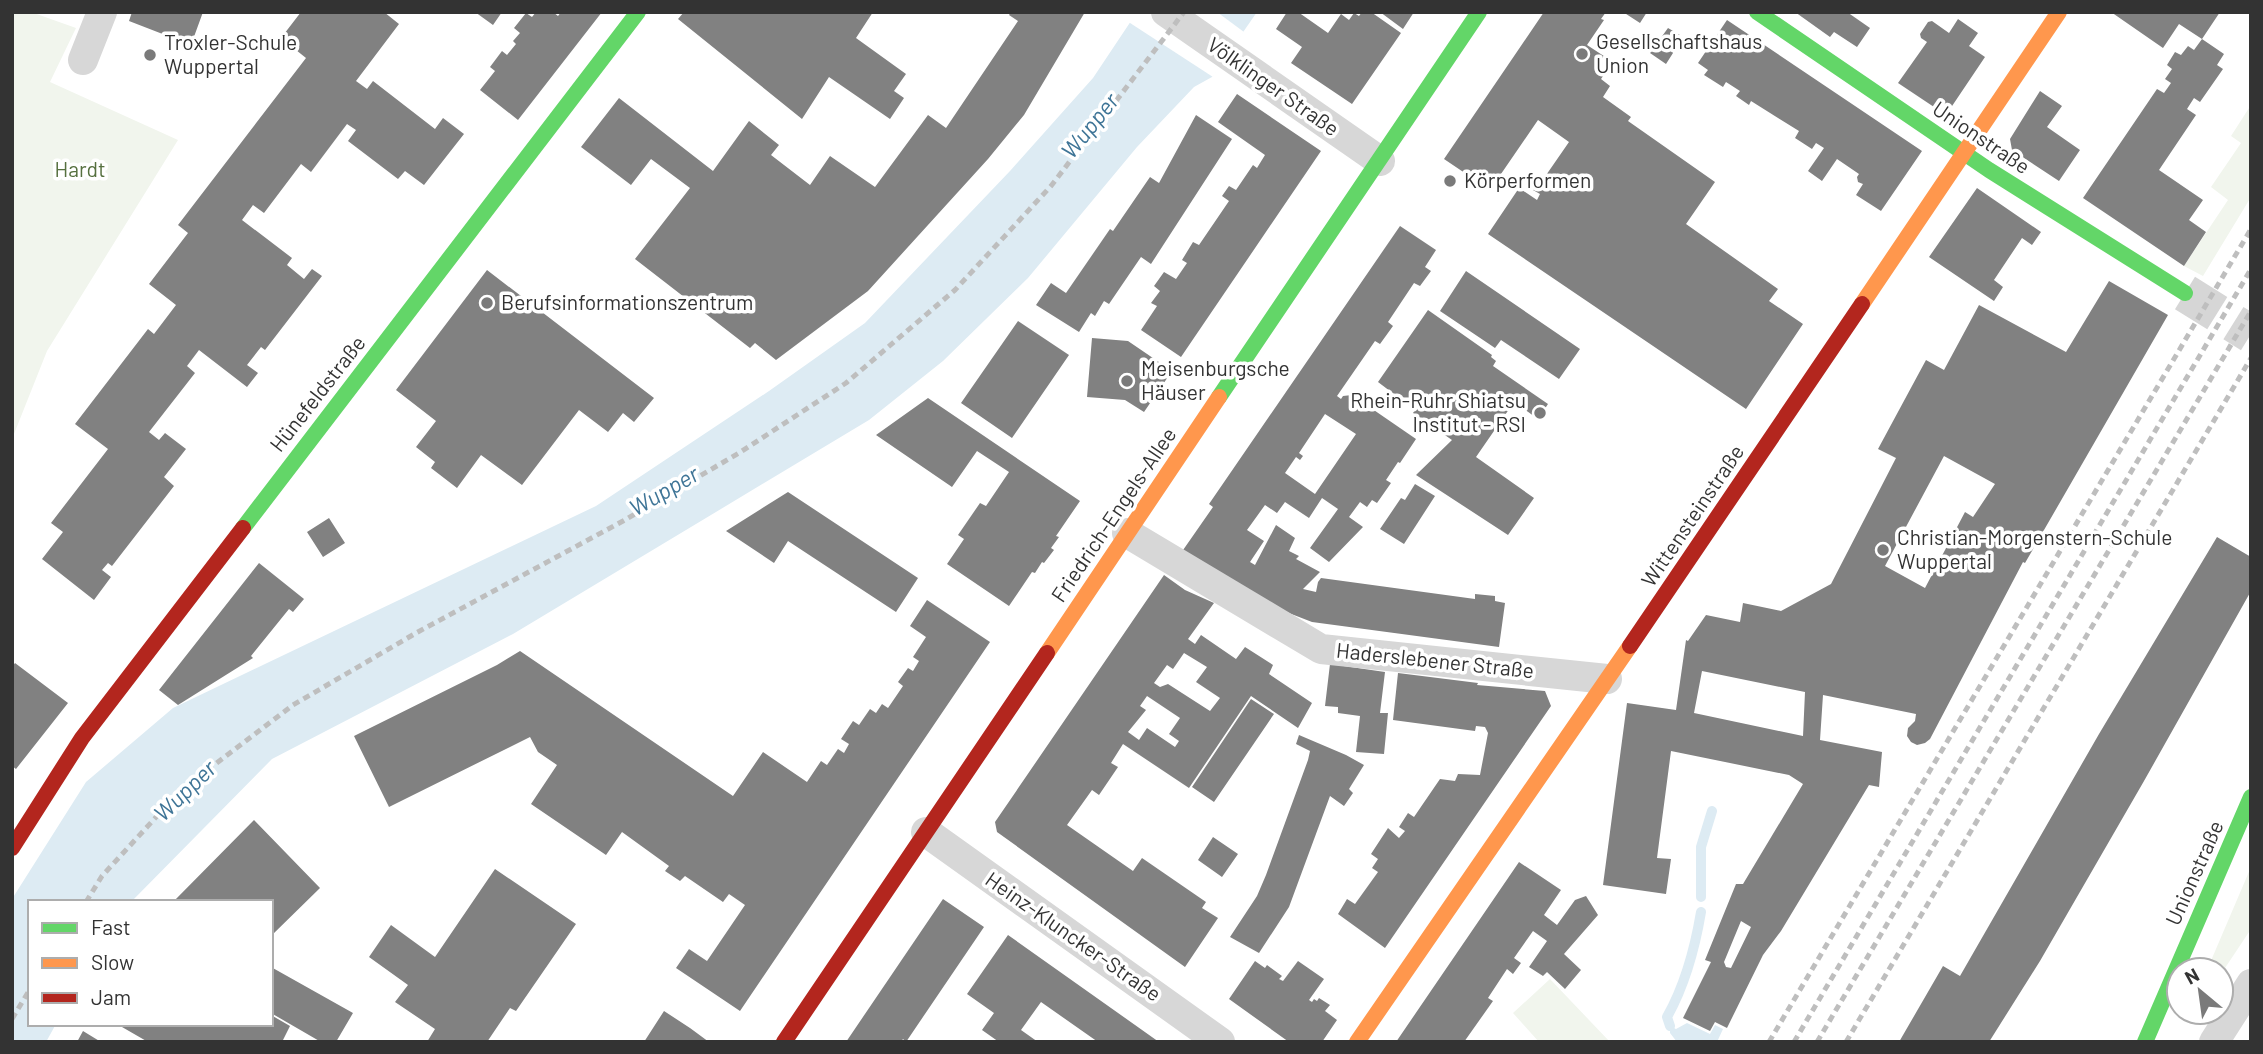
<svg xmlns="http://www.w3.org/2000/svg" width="2263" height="1054" font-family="Barlow,sans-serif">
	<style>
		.green { fill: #f1f5ed }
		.water { fill: #ddebf3 }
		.pier { fill: #fff }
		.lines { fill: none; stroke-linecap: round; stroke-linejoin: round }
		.stream { stroke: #ddebf3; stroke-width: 10 }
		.building { fill: #818181; fill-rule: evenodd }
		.secondary-tunnel { stroke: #d6d6d6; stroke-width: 38; stroke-dasharray: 38 19; stroke-linecap: butt }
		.street { stroke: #d7d7d7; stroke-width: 30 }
		.fast { stroke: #63d668; stroke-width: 16 }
		.slow { stroke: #ff974d; stroke-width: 16 }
		.jam { stroke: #b3261e; stroke-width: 16 }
		.rail { stroke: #bebebe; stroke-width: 5; stroke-dasharray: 7 5; stroke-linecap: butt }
		.poi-dot { fill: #7a7a7a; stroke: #fff; stroke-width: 2.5 }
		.labels { text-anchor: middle; stroke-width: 7; stroke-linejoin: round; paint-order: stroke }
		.poi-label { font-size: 21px; fill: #333; stroke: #fff; text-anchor: start }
		.street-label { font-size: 21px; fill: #333; stroke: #fff }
		.park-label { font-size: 21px; fill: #56703f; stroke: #fff }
		.water-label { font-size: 23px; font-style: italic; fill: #3f7597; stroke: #fff }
	</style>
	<rect width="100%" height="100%" fill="#fff"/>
	<path class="green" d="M12 12H31L76 28 50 82 178 140 47 351 12 439Z
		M2251 105V197L2203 276 2184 266 2228 200 2211 187 2241 143 2231 136Z
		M2251 867V929L2221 974V970H2207Z
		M1550 979 1610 1042H1539L1513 1013Z"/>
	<path class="water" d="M1137 12H1257L1212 77 1194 87 1137 147 1028 278 943 361 869 420 513 634 272 759 131 902H30V1024H56L46 1042H12V899L86 782 173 708 596 506 769 391 865 323 1010 171 1093 78Z
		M1687 1023 1710 1034 1715 1025 1723 1029 1717 1042H1677L1670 1033V1026L1676 1029Z"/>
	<path class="pier" d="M1133 12H1217L1244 32 1213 77 1127 21Z"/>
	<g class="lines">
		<path class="stream" d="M1701 897V847L1712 811
			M1670 1026 1667 1017C1685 985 1695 948 1701 912"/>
	</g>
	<path class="building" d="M132 12H203L191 45 129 21Z
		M301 12H384L399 24 356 81 367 89 373 81 435 129 443 118 464 134 424 185 405 171 398 179 348 141 356 130 347 124 311 172 301 164 264 213 253 205 242 220 292 258 287 265 304 279 312 269 322 276 265 350 261 347 247 365 258 373 247 387 199 350 187 366 195 373 149 432 159 440 165 433 186 449 164 477 174 486 112 566 108 563 102 570 111 577 94 600 42 559 63 532 51 523 108 449 75 424 148 329 154 334 176 305 149 284 188 233 178 225 306 58 281 38Z
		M475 12H502L493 25Z
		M536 12H553L558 16 561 12H602L518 120 480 90 495 71 490 67 502 51 507 55 516 44 513 41 520 33 514 28 526 13 532 17Z
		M684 12H873L856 38 906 74 894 91 904 98 890 119 829 77 802 119 678 19Z
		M1011 12H1085L1024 115 988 159 868 291 776 360 755 343 750 348 635 259 690 188 651 159 631 185 581 147 619 98 713 171 749 121 779 145 771 155 810 185 830 156 875 187 928 115 946 128 1018 21 1009 15Z
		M1287 12H1298L1328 33 1341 14 1349 20 1354 13 1359 16 1362 12H1371L1401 33 1352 104 1291 63 1302 47 1276 29Z
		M1380 12H1414L1403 29Z
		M1544 12H1606L1601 19 1604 20 1587 45 1613 62 1601 79 1610 86 1603 97 1631 117 1628 121 1715 182 1686 224 1778 289 1769 301 1803 324 1746 409 1488 234 1519 188 1537 200 1540 194 1533 190 1540 180 1542 181 1569 142 1538 120 1490 190 1444 159Z
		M1623 12H1647L1640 23Z
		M1795 12H1847L1870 28 1857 47 1834 32 1830 37Z
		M2111 12H2220L2202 39 2179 24 2163 48Z
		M1958 19 1978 33 1969 46 1985 57 1946 115 1898 83 1927 42 1921 38 1920 34 1928 22 1932 21 1949 33Z
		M1727 20 1922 151 1881 211 1856 195 1863 184 1858 182 1857 177 1859 174 1837 159 1822 181 1808 171 1824 148 1816 143 1812 149 1795 138 1799 131 1751 101 1749 105 1736 96 1740 91 1726 82 1723 87 1704 75 1708 70 1698 63Z
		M1668 28 1680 35 1672 47 1673 53 1666 64 1650 53Z
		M2202 39 2224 54 2217 65 2223 69 2200 102 2194 98 2187 109 2196 115 2159 170 2203 200 2189 220 2206 232 2184 266 2083 198 2157 89 2164 93 2171 83 2165 79 2172 69 2167 65 2175 52 2181 55 2188 46 2194 50Z
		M2040 91 2062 106 2047 127 2080 150 2059 181 2012 150 2010 139Z
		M1237 94 1321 151 1181 357 1141 330 1157 306 1151 303 1160 291 1154 286 1164 272 1176 279 1187 263 1182 260 1193 242 1199 245 1229 201 1222 196 1229 186 1236 190 1253 165 1257 168 1265 155 1218 122Z
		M1196 115 1232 139 1151 264 1141 257 1109 304 1104 301 1095 316 1091 313 1079 332 1036 305 1051 283 1066 293 1110 229 1113 231 1150 177 1159 183Z
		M1977 188 2041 232 2032 245 2022 238 1994 280 2003 287 1994 301 1929 257Z
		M1400 226 1436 250 1425 267 1431 271 1420 286 1414 283 1388 322 1393 326 1380 344 1375 341 1337 396 1341 399 1343 396 1352 395 1416 439 1400 463 1398 462 1386 480 1391 483 1377 503 1372 500 1367 507 1360 502 1349 517 1363 527 1329 562 1310 548 1338 509 1322 498 1309 518 1285 502 1277 513 1265 505 1247 530 1264 541 1250 562 1255 565 1276 525 1295 538 1289 551 1299 556 1296 559 1320 572 1303 589 1316 592 1318 582 1321 578 1475 599V594L1495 596V601L1505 603 1499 647 1312 622 1281 610 1181 553 1213 507 1209 504ZM1325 414 1356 434 1315 494 1285 473 1296 457 1300 460 1303 456 1299 453Z
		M487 270 654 398 634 422 623 413 608 432 579 410 522 485 481 455 457 488 431 468 435 462 416 447 436 421 396 390Z
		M1466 271 1580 349 1559 379 1501 340 1495 348 1440 311Z
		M2109 281 2168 315 2025 563 2023 562 1930 739 1925 743 1917 745 1911 742 1907 736 1908 728 1915 721 1916 714 1823 695 1820 740 1882 752 1879 787 1869 785 1781 931 1763 955 1727 1028 1715 1022 1710 1031 1683 1018 1711 962 1705 960 1736 884H1743L1803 784 1789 775 1671 751 1657 858 1671 859 1666 894 1603 885 1627 703 1676 710 1686 640 1688 641 1706 615 1740 622 1743 603 1781 611 1831 584 1896 458 1878 449 1926 360 1944 370 1979 305 2066 352ZM1944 456 1995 484 1973 517 1965 512 1925 588 1885 566ZM1702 671 1805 692 1803 736 1694 713ZM1741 921 1751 927 1731 968 1726 967 1724 962Z
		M1428 310 1492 355 1491 357 1496 361 1493 366 1548 404 1538 419 1514 402 1476 457 1534 498 1508 535 1416 475 1452 440 1413 413 1415 410 1378 382Z
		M1018 321 1069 355 1012 438 961 403Z
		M1092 338 1128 341 1172 371 1144 412 1125 400 1087 397Z
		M928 398 1080 501 1056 536 1059 537 1051 548 1054 550 1044 563 1042 562 1035 573 1032 572 1009 606 947 564 964 539 958 535 980 503 986 506 1009 472 977 451 952 487 876 435Z
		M1415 484 1435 496 1404 544 1380 529 1401 498 1405 500Z
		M788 492 918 578 896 612 788 541 774 563 726 531Z
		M329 518 345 543 323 557 307 532Z
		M2217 537 2251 557V591L2144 781 2040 961 1989 1042H1899L1943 966 1960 976 2099 734Z
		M259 563 304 599 293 612 289 609 251 656 253 658 178 705 159 690Z
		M1164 575 1185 590 1214 603 1188 639 1195 644 1201 635 1236 659 1245 647 1273 665 1269 674 1312 703 1298 728 1251 696 1189 788 1123 744 1111 763 1118 767 1099 795 1092 790 1067 825 1133 871 1142 858 1206 902 1202 908 1218 918 1185 967 997 832 995 822ZM1184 653 1207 667 1196 682 1220 698 1210 711 1168 684 1160 687 1154 683 1167 665 1173 669ZM1147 696 1180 718 1169 734 1179 741 1175 747 1147 728 1139 740 1128 732 1146 710 1140 706Z
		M927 600 990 642 740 1011 676 968 689 949 707 961 745 905 729 894 723 902 685 876 680 881 665 871 669 866 622 832 606 855 531 804 557 765 538 752 530 737 389 807 354 736 497 665 520 651 733 796 763 752 807 782 821 761 827 765 838 749 844 753 849 744 841 739 853 721 859 725 870 709 876 713 882 704 888 708 903 686 898 682 908 668 913 671 919 661 913 657 926 637 910 626Z
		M15 663 68 703 16 769 12 766V667Z
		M1330 664 1385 672 1380 713H1388L1384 754 1356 752 1360 716 1338 713V707L1325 706Z
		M1398 673 1478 683 1477 685 1545 691 1551 706 1385 948 1338 914 1347 899 1355 904 1378 872 1372 868 1378 859 1371 854 1388 828 1399 838 1405 831 1399 827 1408 813 1414 817 1440 779 1455 781 1458 774 1480 775 1488 733 1485 727 1476 726 1475 731 1393 720Z
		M1251 699 1274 714 1214 802 1192 787Z
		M1299 735 1346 755 1364 765 1349 789 1353 793 1344 806 1330 796 1289 907 1259 953 1230 937 1257 896 1266 875 1308 760 1310 751 1296 744Z
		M254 820 320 888 271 936V902H173Z
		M1213 837 1238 854 1222 877 1198 860Z
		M1519 862 1561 890 1544 915 1557 925 1575 900 1586 896 1598 915 1564 954 1581 970 1565 989 1547 972 1543 976 1529 967 1547 941 1533 931 1514 958 1521 963 1513 974 1507 969 1488 998 1493 1001 1464 1042H1396Z
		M495 869 576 924 516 1011 510 1008 487 1042H427L435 1029 395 1002 408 985 369 957 391 925 435 957Z
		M943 899 984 927 906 1042 903 1039 901 1042H846Z
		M1008 935 1159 1042H1098L1041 1002 1021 1030 1038 1042H999L982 1030 994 1013 967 994Z
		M1255 961 1265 968 1267 965 1282 976 1279 979 1283 981 1298 961 1324 979 1309 1000 1312 1002 1314 999 1317 1001 1319 998 1330 1005 1325 1011 1337 1020 1322 1042H1289L1229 999Z
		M271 967 353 1013 336 1042H321L271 1013Z
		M664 1011 690 1028 709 1042H644Z
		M271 1015 290 1026 282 1042H148L122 1027 124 1024H271Z
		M83 1031 101 1042H77Z"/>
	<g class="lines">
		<path class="secondary-tunnel" d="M2185 293 2251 334"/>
		<path class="street" d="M1166 12 1380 161
			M83 60 102 12
			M1127 533 1321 649 1607 679
			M926 832 1220 1042
			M2214 1042 2251 984"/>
		<path class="fast" d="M1757 12 1989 170 2185 293
			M1219 397 1479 12
			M243 528 638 12
			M2145 1042 2251 797"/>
		<path class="slow" d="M1862 304 2059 12
			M1047 653 1219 397
			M1357 1042 1630 646"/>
		<path class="jam" d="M1630 646 1862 304
			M12 848 82 738 243 528
			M784 1042 1047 653"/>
		<path class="rail" d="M86 902 102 876 180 791 293 705 416 633 623 521 739 453 846 383 955 290 1051 186 1184 12
			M12 1019 30 989
			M1769 1042 2251 229
			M1794 1042 2251 269
			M1817 1042 2251 311
			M1846 1042 2251 358"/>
	</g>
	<g class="poi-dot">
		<circle cx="1582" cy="54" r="7"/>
		<circle cx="150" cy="55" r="7"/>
		<circle cx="1450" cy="181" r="7"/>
		<circle cx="487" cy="303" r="7"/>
		<circle cx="1127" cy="381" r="7"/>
		<circle cx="1540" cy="413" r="7"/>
		<circle cx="1883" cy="550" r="7"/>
	</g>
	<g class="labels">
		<g class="poi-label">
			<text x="1596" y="49">Gesellschaftshaus<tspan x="1596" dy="24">Union</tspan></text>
			<text x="164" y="50">Troxler-Schule<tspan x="164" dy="24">Wuppertal</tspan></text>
			<text x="1464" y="188">Körperformen</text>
			<text x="501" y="310">Berufsinformationszentrum</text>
			<text x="1141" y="376">Meisenburgsche<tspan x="1141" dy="24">Häuser</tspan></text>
			<text x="1526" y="408" text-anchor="end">Rhein-Ruhr Shiatsu<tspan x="1526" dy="24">Institut - RSI</tspan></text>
			<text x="1897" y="545">Christian-Morgenstern-Schule<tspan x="1897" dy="24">Wuppertal</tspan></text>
		</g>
		<g class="street-label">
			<text transform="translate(1273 87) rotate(35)" y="7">Völklinger Straße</text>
			<text transform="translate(1981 138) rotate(34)" y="7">Unionstraße</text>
			<text transform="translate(318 394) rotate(-52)" y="7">Hünefeldstraße</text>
			<text transform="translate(1114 515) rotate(-56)" y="7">Friedrich-Engels-Allee</text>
			<text transform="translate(1693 516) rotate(-56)" y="7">Wittensteinstraße</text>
			<text transform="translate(1435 661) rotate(6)" y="7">Haderslebener Straße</text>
			<text transform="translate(2195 873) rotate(-66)" y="7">Unionstraße</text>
			<text transform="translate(1073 937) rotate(35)" y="7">Heinz-Kluncker-Straße</text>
		</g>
		<g class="park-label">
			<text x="80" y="177">Hardt</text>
		</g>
		<g class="water-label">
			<text transform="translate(1090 126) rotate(-51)" y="8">Wupper</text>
			<text transform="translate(664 491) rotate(-30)" y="8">Wupper</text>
			<text transform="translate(185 791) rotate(-44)" y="8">Wupper</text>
		</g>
	</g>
	<rect width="2263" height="1054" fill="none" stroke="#333333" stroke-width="28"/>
	<rect x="28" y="900" width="245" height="126" fill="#ffffff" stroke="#adadad" stroke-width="2"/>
	<rect x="42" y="923" width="35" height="10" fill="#63d668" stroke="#adadad" stroke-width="2"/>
	<text x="91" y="935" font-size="21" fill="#333333">Fast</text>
	<rect x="42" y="958" width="35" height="10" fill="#ff974d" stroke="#adadad" stroke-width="2"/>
	<text x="91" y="970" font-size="21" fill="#333333">Slow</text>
	<rect x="42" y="993" width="35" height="10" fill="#b3261e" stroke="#adadad" stroke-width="2"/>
	<text x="91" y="1005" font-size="21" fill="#333333">Jam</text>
	<g transform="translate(2200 991) rotate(331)"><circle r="33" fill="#ffffff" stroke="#adadad" stroke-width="2"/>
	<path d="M0-5L12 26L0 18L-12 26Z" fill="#7a7a7a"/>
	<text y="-10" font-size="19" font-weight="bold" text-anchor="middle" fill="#333333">N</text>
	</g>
</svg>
